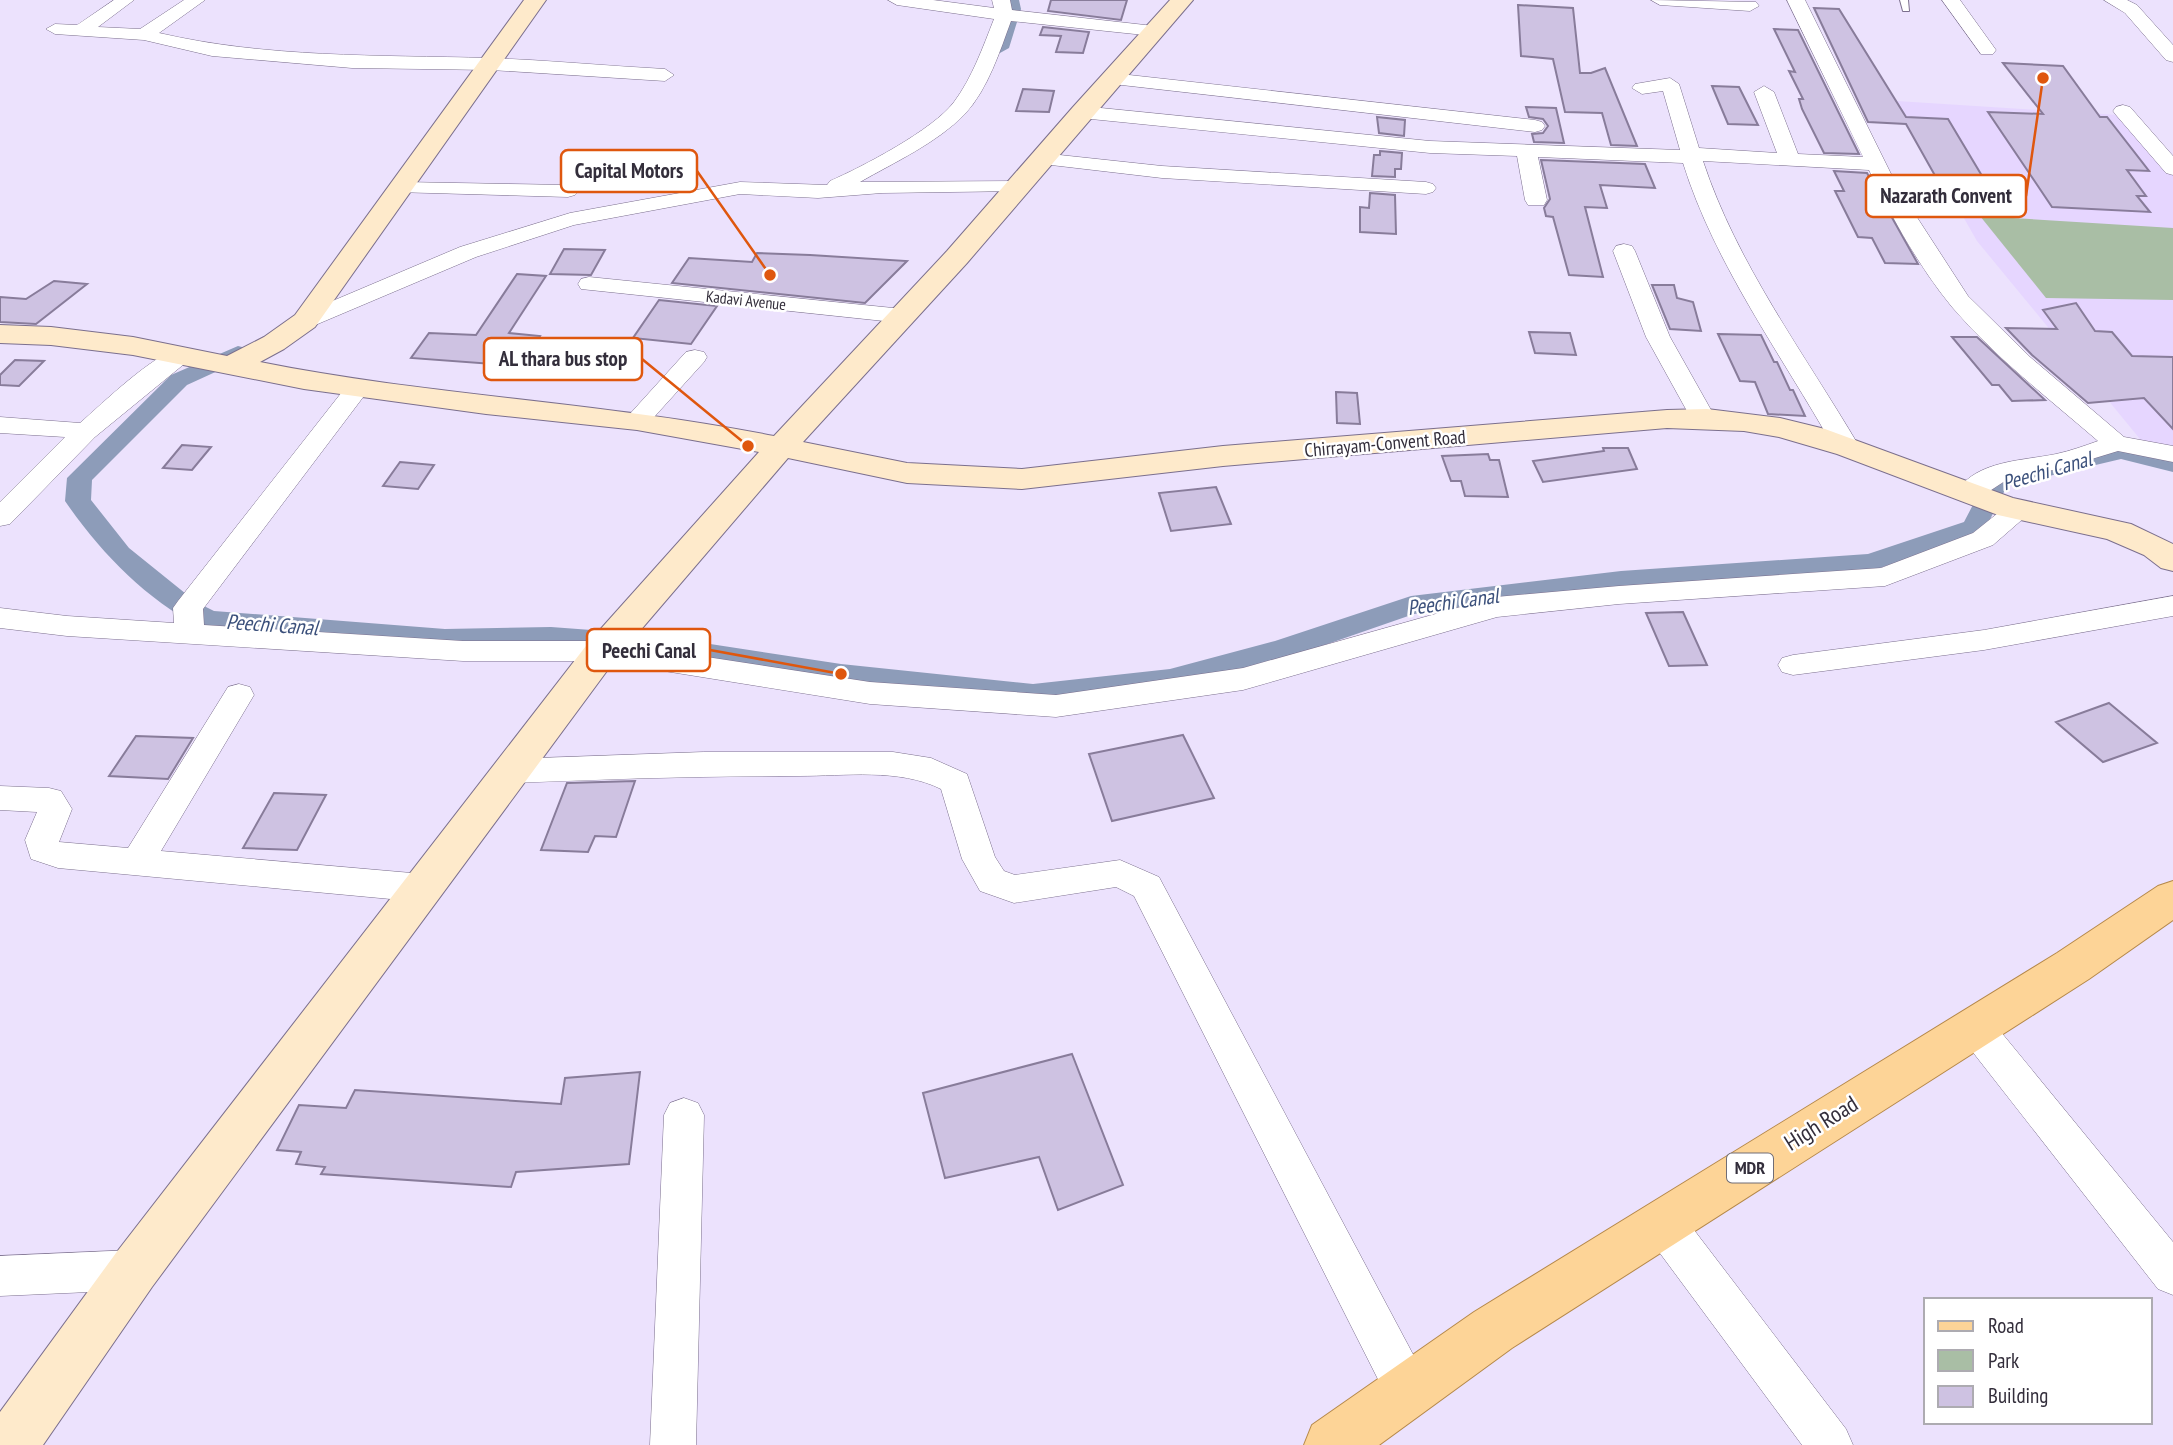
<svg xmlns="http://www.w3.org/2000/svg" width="2173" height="1445" font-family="'PT Sans Narrow',sans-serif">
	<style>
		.built { fill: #e6d6ff }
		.green { fill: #a9bea5 }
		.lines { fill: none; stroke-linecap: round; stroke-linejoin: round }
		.canal { fill: #8d9cb9; fill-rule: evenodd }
		.building { fill: #cec2e2; stroke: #887c9a; stroke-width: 2 }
		.lane-casing { stroke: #7b6f8d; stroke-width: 2 }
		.street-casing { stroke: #7b6f8d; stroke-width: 1 }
		.secondary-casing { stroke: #7b6f8d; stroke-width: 2 }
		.primary-casing { stroke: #b5884a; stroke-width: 2 }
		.lane { fill: #fff; fill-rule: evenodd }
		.street { fill: #fff; fill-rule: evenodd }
		.secondary { fill: #feeacb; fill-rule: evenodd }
		.primary { fill: #fdd497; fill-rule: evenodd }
		.labels { text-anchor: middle; stroke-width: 5; stroke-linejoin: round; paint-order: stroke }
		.far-street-label { font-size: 16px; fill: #332e3b; stroke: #fff }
		.shield { fill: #fff; stroke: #706d76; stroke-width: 2 }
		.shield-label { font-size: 18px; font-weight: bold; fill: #332e3b }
		.street-label { font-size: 19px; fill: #332e3b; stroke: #fff }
		.water-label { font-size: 21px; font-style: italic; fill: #3b507b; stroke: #fff }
		.near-street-label { font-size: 23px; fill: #332e3b; stroke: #fff }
		.leader { fill: none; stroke: #df570e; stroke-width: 2.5 }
		.callout-dot { fill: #df570e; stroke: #fff; stroke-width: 2.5 }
		.callout { fill: #fff; stroke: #df570e; stroke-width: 2.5 }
		.callout-label { font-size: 21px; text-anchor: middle; font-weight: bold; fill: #332e3b }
	</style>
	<rect width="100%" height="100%" fill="#ece2fd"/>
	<path class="built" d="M1897 101 2118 115 2173 173V451L2139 447 2140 439 1977 241Z"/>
	<path class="green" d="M1980 216 2173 228V300L2046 298Z"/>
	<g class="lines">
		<path class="canal" d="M1003 0H1019L1021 9 1009 48 1000 53 991 48 1005 9Z
			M238 346 246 348 249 353 246 358 187 385 92 480 91 500 129 548 196 602 214 611 445 629 551 627 645 634 841 664 1033 684 1170 669 1275 641 1411 596 1621 571 1868 554 1964 522 1988 476 2121 444 2173 457V472L2121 459 2007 486 1983 533 1871 571 1621 589 1414 614 1293 656 1170 689 1033 704 841 684 645 654 551 645 445 647 199 627C145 598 100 552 65 501L67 478 171 375Z"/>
	</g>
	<path class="building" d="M1051 0H1127L1121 20 1048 11Z
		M1518 5 1573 8 1580 73H1591L1605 68 1637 146 1611 145 1602 113 1565 112 1553 59 1521 56Z
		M1814 8 1839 9 1906 117 1948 119 1991 191 1942 188 1906 124 1868 122Z
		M1043 27 1089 32 1083 53 1056 52 1061 36 1040 35Z
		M1774 29 1798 30 1859 154 1824 153 1802 109 1799 99H1803L1789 71 1795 72Z
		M2003 63 2063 66 2100 117H2107L2149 171 2127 170 2146 196H2137L2150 212 2052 207 1988 112 2043 114Z
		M1712 86 1739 87 1758 125 1728 124Z
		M1023 89 1054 91 1049 112 1016 111Z
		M1526 107 1556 108 1564 143 1534 142 1532 134 1543 133 1548 126 1543 119 1529 117Z
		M1377 117 1405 120 1404 136 1379 133Z
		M1380 151 1402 153 1401 169H1395V177L1372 176 1374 155H1380Z
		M1541 160 1645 164 1655 188 1600 185 1607 208 1585 207 1603 277 1569 275 1553 217 1546 216 1544 208 1550 199Z
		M1834 171 1867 173 1918 264 1885 263 1872 238 1858 237 1835 191H1844Z
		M1370 193 1395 195 1396 234 1360 232V207L1369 208Z
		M564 249 605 250 591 275 550 274Z
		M757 253 810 255 907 261 865 303 672 283 689 258 752 262Z
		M517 274 546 276 509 333 540 336 520 366 411 358 429 333 476 335Z
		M54 281 87 284 36 324 0 322V297L26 299Z
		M1652 285H1674L1677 298 1693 302 1701 331 1670 329Z
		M659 300 717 306 691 344 633 338Z
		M2076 303 2095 331 2112 332 2132 356 2173 357V429L2144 398 2088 403 2032 355 2006 328 2057 329 2043 310Z
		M1529 332 1570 333 1576 355 1535 353Z
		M1718 334 1761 335 1774 362H1777L1790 390H1793L1805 416 1768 414 1755 382 1740 381Z
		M1952 337H1977L2045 400 2012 401 1999 385H1992Z
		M15 360 44 361 19 386 0 385V375Z
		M1336 392 1357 393 1360 424 1337 423Z
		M182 445 211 447 192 470 163 468Z
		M1603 448H1628L1637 469 1543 482 1533 461 1604 451Z
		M1488 454 1490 460H1499L1508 497 1465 496 1461 481H1451L1442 456Z
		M400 462 434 465 418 489 383 486Z
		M1216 487 1231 524 1171 531 1159 493Z
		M1683 612 1707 665 1669 666 1646 613Z
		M2109 703 2157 743 2103 762 2056 722Z
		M1183 735 1214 798 1112 821 1089 754Z
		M136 736 193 738 168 779 109 776Z
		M635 781 616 837 595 836 588 852 541 850 567 783Z
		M274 793 326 795 297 850 243 848Z
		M1072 1054 1123 1185 1058 1210 1039 1157 945 1178 923 1093Z
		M640 1072 629 1164 516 1172 511 1187 321 1174 325 1167 296 1164 301 1152 277 1150 299 1105 346 1108 355 1090 561 1104 565 1078Z"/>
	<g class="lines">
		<g class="lane-casing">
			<path id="lane" d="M1900 0H1908L1909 11H1903Z"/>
		</g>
		<g class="street-casing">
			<path id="street" d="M114 0H134L98 27 140 29 184 0H205L159 33C267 58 378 55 489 58 547 60 606 66 665 69L674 75 665 81 491 70 352 68 212 56 144 40 55 34 46 29 55 24 77 25Z
				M888 0H933L994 8 992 0H1010L1012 10 1154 26 1163 31 1154 36 1011 21C1000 51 988 89 965 114 937 143 895 162 860 182L1017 181 1024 183 1027 187 1024 191 882 193 818 198 740 194 574 225 476 257 313 326H297L293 321 297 316 460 247 570 213 740 182 827 185 830 181C862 167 933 130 954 102 972 78 983 47 994 19L897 5Z
				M1651 0 1756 2 1759 6 1750 11 1660 5Z
				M1787 0H1805L1898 188 1968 296 2030 357 2124 437 2173 446V462L2118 451 2059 469 2011 477 1979 498 1969 500 1959 498 1956 492C1977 460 2022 461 2056 454 2070 451 2084 446 2098 441 2048 398 1995 357 1952 307 1919 267 1891 216 1869 170L1703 161C1737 264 1804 353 1859 446L1855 452 1846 454 1837 452 1833 446C1781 354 1715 265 1683 163L1538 157 1547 200 1544 205H1528L1525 200 1517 156 1430 153 1081 118 1071 112 1081 106 1430 141 1680 150 1663 91 1642 94 1632 88 1635 84 1670 78 1679 84 1699 148 1777 153 1754 92 1764 86 1774 92 1798 154 1863 157Z
				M1942 0H1960L1996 50 1993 54H1981Z
				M2104 0H2127L2137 5 2173 45V62L2166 60 2125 13Z
				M1111 73 1535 120 1542 122 1545 126 1542 130 1535 132 1104 83 1102 79Z
				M2123 105 2130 107 2173 156V175L2166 173 2116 115 2113 111 2116 107Z
				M1041 153 1162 166 1426 182 1433 184 1436 188 1433 192 1426 194 1162 178 1034 163 1031 159 1034 155Z
				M402 182 568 185 575 187 579 191 575 195 568 197 395 192 392 188 395 184Z
				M1624 244 1632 246 1635 251 1670 337 1715 417 1711 422 1702 425 1693 422 1646 337 1613 251 1616 246Z
				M589 277 903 309 911 311 915 316 911 321 903 323 581 289 578 284 581 279Z
				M180 348 189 350 192 355 189 360 95 437 10 524 0 526V502L65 437 0 433V417L80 423C103 403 152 355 180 348Z
				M695 350 704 352 707 357 704 362 646 426 637 429 628 426 624 421 628 416 686 352Z
				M358 381 367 383 370 388 203 609 204 625 463 641H602L870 682 1056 695 1243 668 1496 597 1619 586 1881 568 1973 533 2008 505 2018 503 2028 505 2032 511 1993 545 1885 586 1619 604 1497 617 1243 690 1056 717 870 704 602 661H463L67 636 0 628V608L67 616 174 623 173 608 178 601 349 383Z
				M2173 596V616L1984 650 1793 675 1782 672 1778 665 1782 658 1793 655 1984 630Z
				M239 684 250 687 254 695 161 851 423 874 435 878 440 888 435 898 423 902 58 868 31 859 25 840 37 812 0 810V786L49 788 61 791 72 809 59 842 128 848 228 687Z
				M704 752H893L931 758 967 774 995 857 1004 871 1015 875 1120 860 1159 877 1424 1375 1430 1391 1424 1407 1408 1413 1392 1407 1134 896 1116 887 1014 903 980 891 962 859 941 789C899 768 845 776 799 776 703 776 607 779 511 783L500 779 495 771 500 763 511 759Z
				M1974 1010 1987 1015 2173 1242V1295L2158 1289 1961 1037 1955 1026 1961 1015Z
				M684 1098 698 1103 704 1115 696 1445H650L664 1115 670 1103Z
				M1663 1204 1678 1209 1846 1429 1853 1445H1802L1648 1237 1642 1223 1648 1209Z
				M134 1250 149 1256 155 1270 149 1284 134 1290 0 1296V1256Z"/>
		</g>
		<g class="secondary-casing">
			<path id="secondary" d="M524 0H546L315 327 284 349 260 362C430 396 604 402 774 436L947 251 1073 107 1170 0H1193L967 263 803 442 907 463 1022 469 1223 446 1667 410 1707 409 1780 418 1825 429 2013 498 2131 524 2173 544V571L2161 568 2144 555 2107 539 1998 515 1837 454 1779 437 1744 431 1667 428 1223 466 1022 489 907 483 788 458 615 660 152 1287 43 1445H0V1412L116 1253 589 642 759 452 637 430 486 414 304 389 133 355 51 345 0 343V325L51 327 133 337 227 356 264 337 295 315Z"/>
		</g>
		<g class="primary-casing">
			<path id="primary" d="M2173 881V920L2089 979 1512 1348 1379 1445H1304L1312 1425 1474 1312 2057 953 2158 886Z"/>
		</g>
		<use href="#lane" class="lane"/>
		<use href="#street" class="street"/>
		<use href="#secondary" class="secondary"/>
		<use href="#primary" class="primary"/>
	</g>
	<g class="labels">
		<g class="far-street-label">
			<text transform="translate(746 300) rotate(6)" y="6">Kadavi Avenue</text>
		</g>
		<rect class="shield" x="1727" y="1153.5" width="46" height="29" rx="5"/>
		<g class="shield-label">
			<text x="1750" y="1174">MDR</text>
		</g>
		<g class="street-label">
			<text transform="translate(1385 443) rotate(-5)" y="7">Chirrayam-Convent Road</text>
		</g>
		<g class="water-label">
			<text transform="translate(2047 471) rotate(-16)" y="7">Peechi Canal</text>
			<text transform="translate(1453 602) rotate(-8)" y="7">Peechi Canal</text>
			<text transform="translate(272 625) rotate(4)" y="7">Peechi Canal</text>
		</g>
		<g class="near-street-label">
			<text transform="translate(1821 1123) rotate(-32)" y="8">High Road</text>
		</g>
	</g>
	<path class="leader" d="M770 275L697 171M2043 78L2026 196M748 446L642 359M841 674L710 650"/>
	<g class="callout-dot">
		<circle cx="770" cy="275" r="7"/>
		<circle cx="2043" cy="78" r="7"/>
		<circle cx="748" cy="446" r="7"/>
		<circle cx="841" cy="674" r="7"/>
	</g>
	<g class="callout">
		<rect x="561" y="150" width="136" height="42" rx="7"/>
		<rect x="1866" y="175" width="160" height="42" rx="7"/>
		<rect x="484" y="338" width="158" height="42" rx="7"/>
		<rect x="587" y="629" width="123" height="42" rx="7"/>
	</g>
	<g class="callout-label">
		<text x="629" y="178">Capital Motors</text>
		<text x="1946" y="203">Nazarath Convent</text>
		<text x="563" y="366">AL thara bus stop</text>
		<text x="649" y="658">Peechi Canal</text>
	</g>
	<rect x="1924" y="1298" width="228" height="126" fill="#ffffff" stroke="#adabb1" stroke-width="2"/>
	<rect x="1938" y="1321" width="35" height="10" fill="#fdd497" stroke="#adabb1" stroke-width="2"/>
	<text x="1988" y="1333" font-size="21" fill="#332e3b">Road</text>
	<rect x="1938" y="1350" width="35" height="21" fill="#a9bea5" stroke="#adabb1" stroke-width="2"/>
	<text x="1988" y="1368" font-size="21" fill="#332e3b">Park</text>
	<rect x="1938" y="1386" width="35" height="21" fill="#cec2e2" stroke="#adabb1" stroke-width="2"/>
	<text x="1988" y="1403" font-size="21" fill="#332e3b">Building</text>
</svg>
